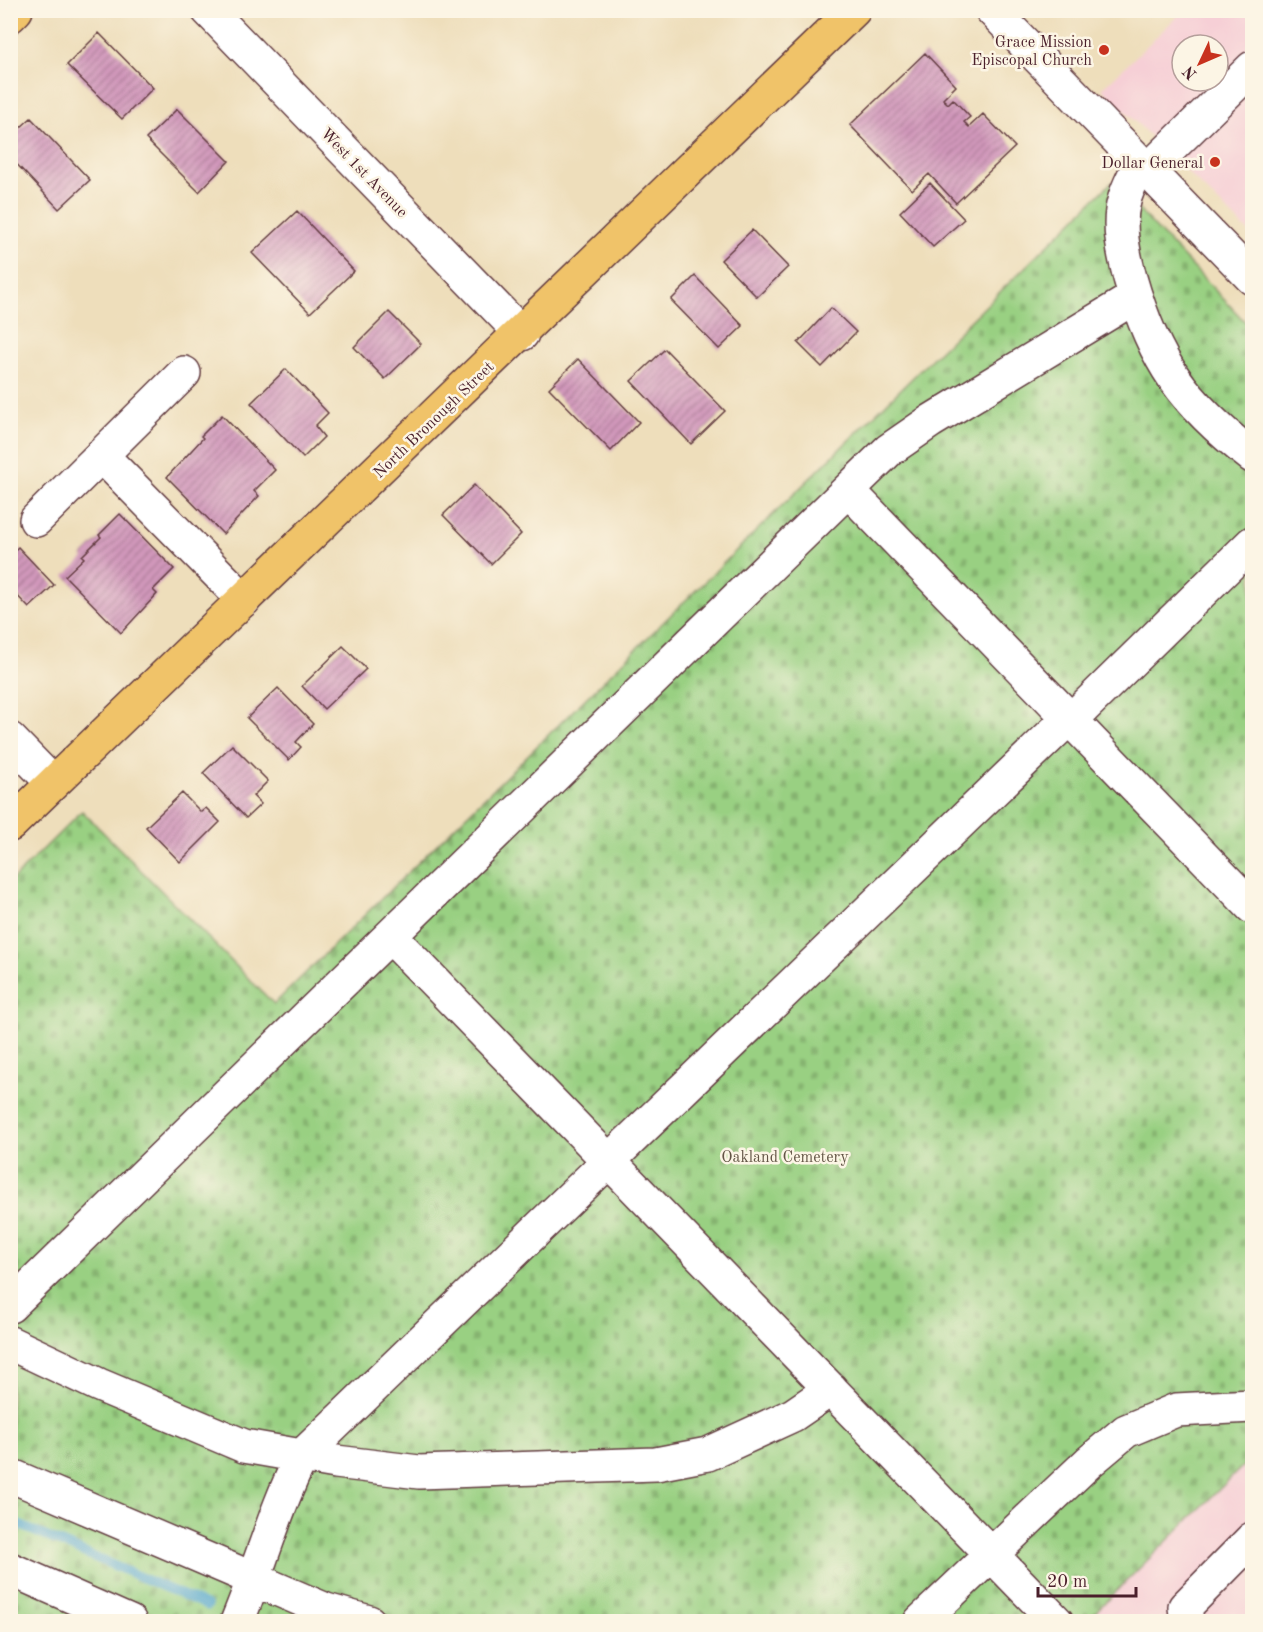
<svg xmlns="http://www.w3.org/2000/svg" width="1263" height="1632" font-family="'Old Standard TT',serif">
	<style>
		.built { fill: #f6cfd6; fill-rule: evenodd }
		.cemetery { fill: url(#cemetery-stones); stroke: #727856; stroke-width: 1.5 }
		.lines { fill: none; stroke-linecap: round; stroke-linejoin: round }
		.stream { stroke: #4fa5cb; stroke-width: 9 }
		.building { fill: url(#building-hatch) }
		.minor-casing { stroke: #633c41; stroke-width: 36 }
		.major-casing { stroke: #633c41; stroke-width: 36 }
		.minor { stroke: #fff; stroke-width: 33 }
		.major { stroke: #f0c369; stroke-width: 33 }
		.poi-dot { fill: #c8321e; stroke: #fcf5e5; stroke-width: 2 }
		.labels { text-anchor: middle; stroke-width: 5; stroke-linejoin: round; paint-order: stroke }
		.poi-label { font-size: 16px; fill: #4a1f2b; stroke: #fcf5e5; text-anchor: end }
		.street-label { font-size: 16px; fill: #4a1f2b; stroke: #fcf5e5 }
		.park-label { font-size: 16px; fill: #625445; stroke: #fcf5e5 }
	</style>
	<defs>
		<pattern id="cemetery-stones" width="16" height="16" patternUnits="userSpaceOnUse" patternTransform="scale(1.5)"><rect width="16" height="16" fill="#99d082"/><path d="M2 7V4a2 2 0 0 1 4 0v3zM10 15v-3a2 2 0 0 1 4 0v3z" fill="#85b270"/></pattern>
		<pattern id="building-hatch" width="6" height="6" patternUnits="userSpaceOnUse" patternTransform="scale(1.5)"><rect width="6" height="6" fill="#d198bb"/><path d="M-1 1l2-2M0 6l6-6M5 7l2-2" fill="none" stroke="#ac7b98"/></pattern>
	</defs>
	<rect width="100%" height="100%" fill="#fcf5e5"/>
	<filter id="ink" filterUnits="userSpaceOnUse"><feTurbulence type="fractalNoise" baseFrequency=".0167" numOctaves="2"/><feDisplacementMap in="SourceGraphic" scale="12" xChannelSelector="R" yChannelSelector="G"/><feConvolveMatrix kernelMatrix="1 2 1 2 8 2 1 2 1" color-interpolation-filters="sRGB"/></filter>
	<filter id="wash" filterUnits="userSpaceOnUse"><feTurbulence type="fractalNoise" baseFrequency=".008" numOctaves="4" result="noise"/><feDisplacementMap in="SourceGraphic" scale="24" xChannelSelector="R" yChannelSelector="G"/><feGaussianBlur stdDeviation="1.35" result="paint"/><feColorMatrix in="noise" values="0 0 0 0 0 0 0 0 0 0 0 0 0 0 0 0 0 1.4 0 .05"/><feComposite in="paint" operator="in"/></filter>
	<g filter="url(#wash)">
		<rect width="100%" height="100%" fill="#eedebb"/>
		<path class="built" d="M1183 11H1252V235L1102 89ZM1182 45H1218V81H1182Z
			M1252 1457V1621H1086Z"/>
		<path class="cemetery" d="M1112 182 1252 329V1457L1086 1621 11 1622V881L82 811 274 1004Z"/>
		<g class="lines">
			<path class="stream" d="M10 1521 208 1606"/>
		</g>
		<g id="blocks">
			<path class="building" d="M99 33 153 88 122 119 67 65Z
				M925 53 956 86 943 99 948 104 953 99 970 117 964 122 969 127 983 114 1015 147 956 203 929 174 912 190 850 125Z
				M177 109 229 161 199 192 146 139Z
				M31 118 90 180 59 209 10 157V137Z
				M930 183 964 219 933 247 900 212Z
				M297 211 354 271 310 313 252 253Z
				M752 230 788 267 757 297 721 260Z
				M695 276 743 326 719 349 671 300Z
				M831 308 856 332 822 367 798 343Z
				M389 312 421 344 385 379 354 347Z
				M665 349 725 411 691 444 631 381Z
				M578 359 639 422 611 451 549 388Z
				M286 369 328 413 315 426 324 437 303 458 251 403Z
				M222 415 275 470 254 491 259 496 223 534 167 477 203 438 201 436Z
				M474 485 521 534 491 564 443 515Z
				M120 514 174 569 153 590 157 594 121 633 65 576 84 558 82 556 101 537 99 535Z
				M18 547 54 585 29 608 10 588V555Z
				M343 646 366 669 324 709 302 686Z
				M278 688 313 724 296 742 301 747 289 760 247 718Z
				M232 745 268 781 253 796 261 804 246 818 203 773Z
				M182 793 201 812 206 808 220 822 180 862 146 827Z"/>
		</g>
	</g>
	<g filter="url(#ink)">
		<use href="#blocks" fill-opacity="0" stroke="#633c41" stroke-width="1.5"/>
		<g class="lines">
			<g class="minor-casing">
				<path id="minor" d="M208 10 522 334
					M992 10 1252 278
					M1140 163C1135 175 1127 188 1124 201 1117 225 1124 255 1130 278 1154 362 1184 403 1252 456
					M1147 171 1252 68
					M101 455 244 600
					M848 490 1252 907
					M36 520 184 373
					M1072 719 1252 543
					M10 739 53 783
					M390 936 1057 1622
					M10 1306 889 450 931 421 1135 297
					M10 1343 99 1385 244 1446 336 1462 419 1472 656 1464 708 1454 793 1415 831 1389
					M10 1475 326 1610 369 1622
					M10 1569 130 1622
					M237 1622C260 1567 275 1509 302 1456L1070 717
					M920 1622 1089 1462 1126 1431 1176 1410 1252 1406
					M1187 1622 1185 1607 1252 1539"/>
			</g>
			<g class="major-casing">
				<path id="major" d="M10 16 16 10
					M10 825 854 10"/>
			</g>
			<use href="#minor" class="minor"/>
			<use href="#major" class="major"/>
		</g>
	</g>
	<g class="poi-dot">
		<circle cx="1104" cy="50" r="6"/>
		<circle cx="1215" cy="162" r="6"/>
	</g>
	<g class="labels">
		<g class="poi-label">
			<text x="1092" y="47">Grace Mission<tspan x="1092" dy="18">Episcopal Church</tspan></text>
			<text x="1203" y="168">Dollar General</text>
		</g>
		<g class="street-label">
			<text transform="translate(365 172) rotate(46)" y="6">West 1st Avenue</text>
			<text transform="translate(433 419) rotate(-44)" y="6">North Bronough Street</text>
		</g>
		<g class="park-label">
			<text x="785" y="1162">Oakland Cemetery</text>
		</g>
	</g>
	<rect width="1263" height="1632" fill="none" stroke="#fcf5e5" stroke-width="36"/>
	<g transform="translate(1200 63) rotate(226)"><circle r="28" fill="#fcf5e5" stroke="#b59f9b" stroke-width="1.5"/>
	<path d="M0-4.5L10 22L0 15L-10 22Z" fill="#c8321e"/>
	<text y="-9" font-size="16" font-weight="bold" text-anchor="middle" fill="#4a1f2b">N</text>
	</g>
	<path d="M1038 1587v9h98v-9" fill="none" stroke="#4a1f2b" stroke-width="3"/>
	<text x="1047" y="1587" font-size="18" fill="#4a1f2b" stroke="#fcf5e5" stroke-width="4.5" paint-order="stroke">20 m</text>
</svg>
